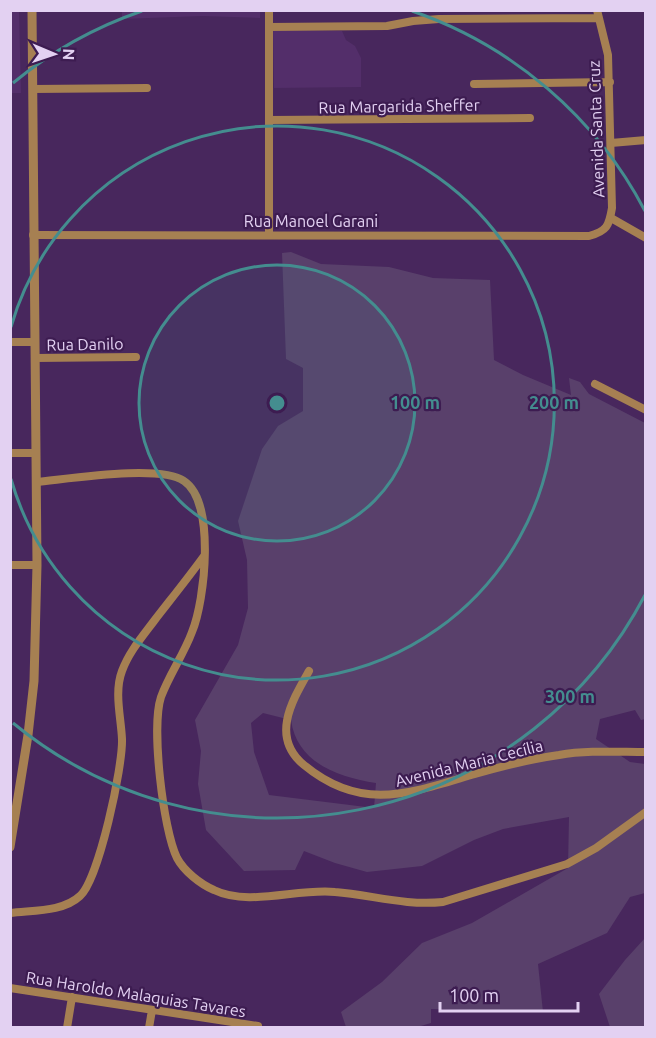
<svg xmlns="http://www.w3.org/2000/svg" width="656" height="1038" font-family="Ubuntu,sans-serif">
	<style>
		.built { fill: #532e6a }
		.green { fill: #59406b; fill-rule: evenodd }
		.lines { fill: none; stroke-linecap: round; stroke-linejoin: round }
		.minor { stroke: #a68052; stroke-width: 8 }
		.tertiary { stroke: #a68052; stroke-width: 9 }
		.ring { fill: none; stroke: #448d8f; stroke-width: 3 }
		.labels { text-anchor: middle; stroke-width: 4.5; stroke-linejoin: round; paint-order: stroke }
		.street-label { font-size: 16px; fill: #e3d1f2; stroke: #3d1c51 }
		.centre { fill: #448d8f; stroke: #3d1c51; stroke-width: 3 }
		.ring-label { font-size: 18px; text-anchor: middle; font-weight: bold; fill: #448d8f; stroke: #3d1c51; stroke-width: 4.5; stroke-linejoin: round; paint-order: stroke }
	</style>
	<rect width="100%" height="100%" fill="#48275d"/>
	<path class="built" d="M10 11H19L21 93H11Z
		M122 11H260V18L202 16 122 19Z
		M273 30 342 31 346 40 355 46 361 58V87L274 88Z"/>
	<path class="green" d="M291 252 321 264 389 267 433 278 490 280 494 360 523 375 571 395 569 378 580 382 589 394 645 423V719L641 720 635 710 600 719 596 739 630 762 645 764V893L630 897 607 933 538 964 543 1012 431 1009V1023L414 1028 346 1027 341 1012 382 982 422 943 472 923 568 868 569 817 503 829 474 840 422 866 367 872 335 863 304 851 295 870 244 871 206 830 198 784 201 751 195 720 238 645 248 608 247 560 238 521 262 449 278 426 303 411V368L286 359 282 253ZM263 713 291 720C297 763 338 777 376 783L374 808 269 795 254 752 251 723Z
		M645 938V1027H610L599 994 625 960Z"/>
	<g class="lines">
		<path class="minor" d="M269 10V234
			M269 27 387 26 413 21 439 19 598 18
			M474 84 610 82
			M33 89 147 88
			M269 120 530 118
			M611 143 646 140
			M611 218 646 238
			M33 235 589 236C607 231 609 226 612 208L608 55 597 10
			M10 342H35
			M35 358 136 357
			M595 384 646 410
			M10 453H36
			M36 482C68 479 160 464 184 481 216 502 205 601 192 632 184 654 169 675 161 697 151 727 163 829 177 858 184 871 200 884 214 890 249 907 297 888 335 892 372 895 405 906 443 902L567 864 596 848 646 812
			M10 565H37
			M309 671C292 701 270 737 304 765 362 813 410 793 475 774 503 766 530 759 559 755 587 750 617 752 646 752
			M10 913C33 910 63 912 80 896 99 879 123 766 122 739 121 717 114 692 122 671 129 652 142 637 154 621 171 599 188 578 204 556
			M10 988 258 1026
			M67 1028 72 997
			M149 1028 152 1010"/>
		<path class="tertiary" d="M10 847 28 735 34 681 37 565 32 10"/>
	</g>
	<circle cx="277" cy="403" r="138" fill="#448d8f" fill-opacity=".12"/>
	<g class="ring">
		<circle cx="277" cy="403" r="138"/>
		<path d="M11 327A277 277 0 1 1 11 479"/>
		<path d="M645 595A415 415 0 0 1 13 723M13 83A415 415 0 0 1 142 11M412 11A415 415 0 0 1 645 211"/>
	</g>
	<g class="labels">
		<g class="street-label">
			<text transform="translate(399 106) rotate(-1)" y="6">Rua Margarida Sheffer</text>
			<text transform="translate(596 129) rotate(-92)" y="6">Avenida Santa Cruz</text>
			<text x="311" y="227">Rua Manoel Garani</text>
			<text transform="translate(85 344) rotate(-1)" y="6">Rua Danilo</text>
			<text transform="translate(469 763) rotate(-14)" y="6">Avenida Maria Cecília</text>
			<text transform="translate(136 994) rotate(9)" y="6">Rua Haroldo Malaquias Tavares</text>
		</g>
	</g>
	<circle cx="277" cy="403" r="9" class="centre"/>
	<g class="ring-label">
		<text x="415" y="409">100 m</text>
		<text x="554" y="409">200 m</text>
		<text x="570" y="703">300 m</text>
	</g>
	<rect width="656" height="1038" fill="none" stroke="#e3d1f2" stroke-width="24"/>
	<g transform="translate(54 54) rotate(92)" stroke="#3d1c51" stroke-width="4.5" paint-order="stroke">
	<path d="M0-4.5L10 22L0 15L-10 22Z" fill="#e3d1f2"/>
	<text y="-9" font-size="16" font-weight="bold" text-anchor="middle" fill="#e3d1f2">N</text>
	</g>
	<path d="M440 1002v9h138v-9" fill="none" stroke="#e3d1f2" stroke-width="3"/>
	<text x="449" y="1002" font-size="18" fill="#e3d1f2" stroke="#3d1c51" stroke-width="4.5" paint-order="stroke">100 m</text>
</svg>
